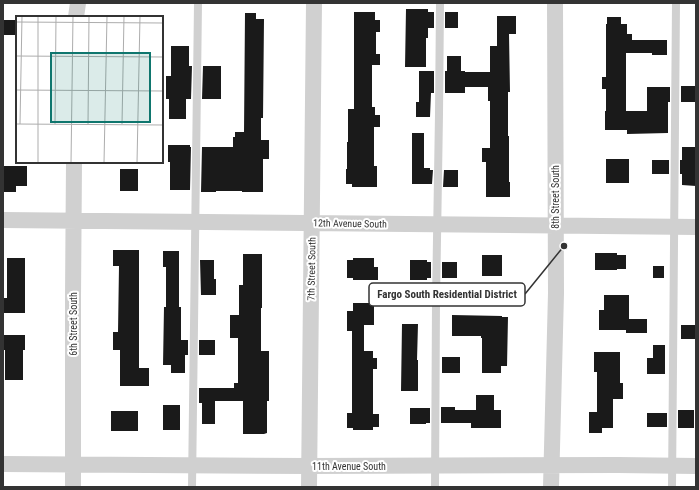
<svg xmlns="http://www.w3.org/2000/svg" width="699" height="490" font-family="'Roboto Condensed',sans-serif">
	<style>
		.building { fill: #1a1a1a }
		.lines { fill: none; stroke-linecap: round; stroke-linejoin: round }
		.lane { stroke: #d0d0d0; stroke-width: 8 }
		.street { stroke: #d0d0d0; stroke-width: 16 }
		.labels { text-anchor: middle; stroke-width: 4; stroke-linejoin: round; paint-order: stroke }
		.street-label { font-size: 10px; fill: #333; stroke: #fff }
		.inset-road { fill: none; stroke: #adadad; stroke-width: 1 }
		.view { fill: #0f766e; fill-opacity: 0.15; stroke: #0f766e; stroke-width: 2 }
		.inset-edge { fill: none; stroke: #333; stroke-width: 2 }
		.leader { fill: none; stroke: #333; stroke-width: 1.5 }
		.callout-dot { fill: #333; stroke: #fff; stroke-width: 1.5 }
		.callout { fill: #fff; stroke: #333; stroke-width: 1.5 }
		.callout-label { font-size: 11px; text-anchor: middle; font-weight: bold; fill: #333 }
	</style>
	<rect width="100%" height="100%" fill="#fff"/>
	<path class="building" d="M406 9H428V12H434V28H428V38H426V67H405Z
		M354 12H375V20H380V32H376V54H380V65H372V107H375V115H380V127H374V166H377V187H352V184H346V169H347V142H348V109H354Z
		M445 12H458V28H445Z
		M245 13H256V19H264L263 118H261V140H269V159H263V192H242V191H216V192H201L202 147H233V137H235V132H244Z
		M497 16H516V34H509L510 92H508V136H509V182H510V197H486V162H482V148H490V101H488V87H465V93H445V71H447V56H461V71H465V72H490V46H497Z
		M607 17H621V24H627V34H632V40H667V55H652V53H626V111H647V87H670V102H668V133L627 134V130H605V111H606V89H602V77H606V24H607Z
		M3 20H17V35H3Z
		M171 46H189V66H192L191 99H186V119H169V99H166V76H171Z
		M203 66H221V99H202Z
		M419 71H434V93H431L430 117H416V102H419Z
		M681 86H696V102H681Z
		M412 133H424V168H430V170H433L432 184H412Z
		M168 145H190V147H191L190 190H170V162H168Z
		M682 147H696V186L682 185V174H680V160H682Z
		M606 159H629V183H606Z
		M652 160H669V174H652Z
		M4 166H27V186H16V192H4Z
		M120 169H138V191H120Z
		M444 170H458V187H443Z
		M113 250H139V368H149V386H120V350H113V332H118L119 266H113Z
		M163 251H179V307H181V340H188V355H185V373H171V365H163L164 307H166V267H163Z
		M595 253H617V255H626V269H617V270H595Z
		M243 254H262V308H261V351H269V401H267V433L264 434H243V401H215V424H202V403H199V388H234V383H238V338H230V315H239V285H243Z
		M482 255H502V276H482Z
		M7 258H25V313H3V298H7Z
		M353 258H374V267H378V280H353V278H347V260H353Z
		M200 260H214V279H216V295H201Z
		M410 260H427V262H431V278H427V280H410Z
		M442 262H457V278H442Z
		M653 266H664V278H653Z
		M604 295H629V319H647V333H626V330H599V310H604Z
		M353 303H374V325H364V351H373V358H377V369H373V414H379V427H373V430H353V428H347V413H352V331H347V311H353Z
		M452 315 502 316V317H508L507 366H501V373H482V338H481V336H452Z
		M402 324H418L417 360H418V391H401Z
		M681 325H696V339H681Z
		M3 335H25V350H23V380H5V350H3Z
		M199 340H215V355H199Z
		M653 345H665V374H647V358H653Z
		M594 352H620V383H623V399H613V428H602V433H589V412H597V372H594Z
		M442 357H460V373H442Z
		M476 395H494V410H501V428H471V423H441V407H455V410H476Z
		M163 405H180V430H163Z
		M410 408H430V423H426V424H410Z
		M678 410H694V428H678Z
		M111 411H138V431H111Z
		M647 413H667V427H647Z"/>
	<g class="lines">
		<path class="lane" d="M192 487 198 3
			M435 487 436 302 439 114 440 3
			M672 487 676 3"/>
		<path class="street" d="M76 17 78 3
			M3 220 696 227
			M3 464 309 466 618 465 696 466
			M73 487V298L74 162
			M309 487 314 3
			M551 487 556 293 555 3"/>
	</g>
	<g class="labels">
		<g class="street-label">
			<text transform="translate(555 197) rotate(-90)" y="4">8th Street South</text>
			<text transform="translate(350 223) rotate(1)" y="4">12th Avenue South</text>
			<text transform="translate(311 269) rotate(-89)" y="4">7th Street South</text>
			<text transform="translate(73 324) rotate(-90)" y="4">6th Street South</text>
			<text x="349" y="470">11th Avenue South</text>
		</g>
	</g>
	<g transform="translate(16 16)">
		<rect width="147" height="147" fill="#fff"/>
		<path class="inset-road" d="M0 6 147 7M0 40 147 41M0 74 147 75M0 108 147 109M4 108 6 0M39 108 40 0M72 108 73 0M106 108 108 0M22 147V0M55 147 57 0M88 147 91 0M121 147 124 0M147 147V16"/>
		<path class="view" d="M35 37H134V106H35Z"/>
		<rect width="147" height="147" class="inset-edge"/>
	</g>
	<path class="leader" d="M564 246L525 294"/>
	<circle class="callout-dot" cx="564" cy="246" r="4"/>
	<rect class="callout" x="369" y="283" width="156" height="23" rx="4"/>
	<g class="callout-label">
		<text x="447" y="298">Fargo South Residential District</text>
	</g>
	<rect width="699" height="490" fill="none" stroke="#333333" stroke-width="8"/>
</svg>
